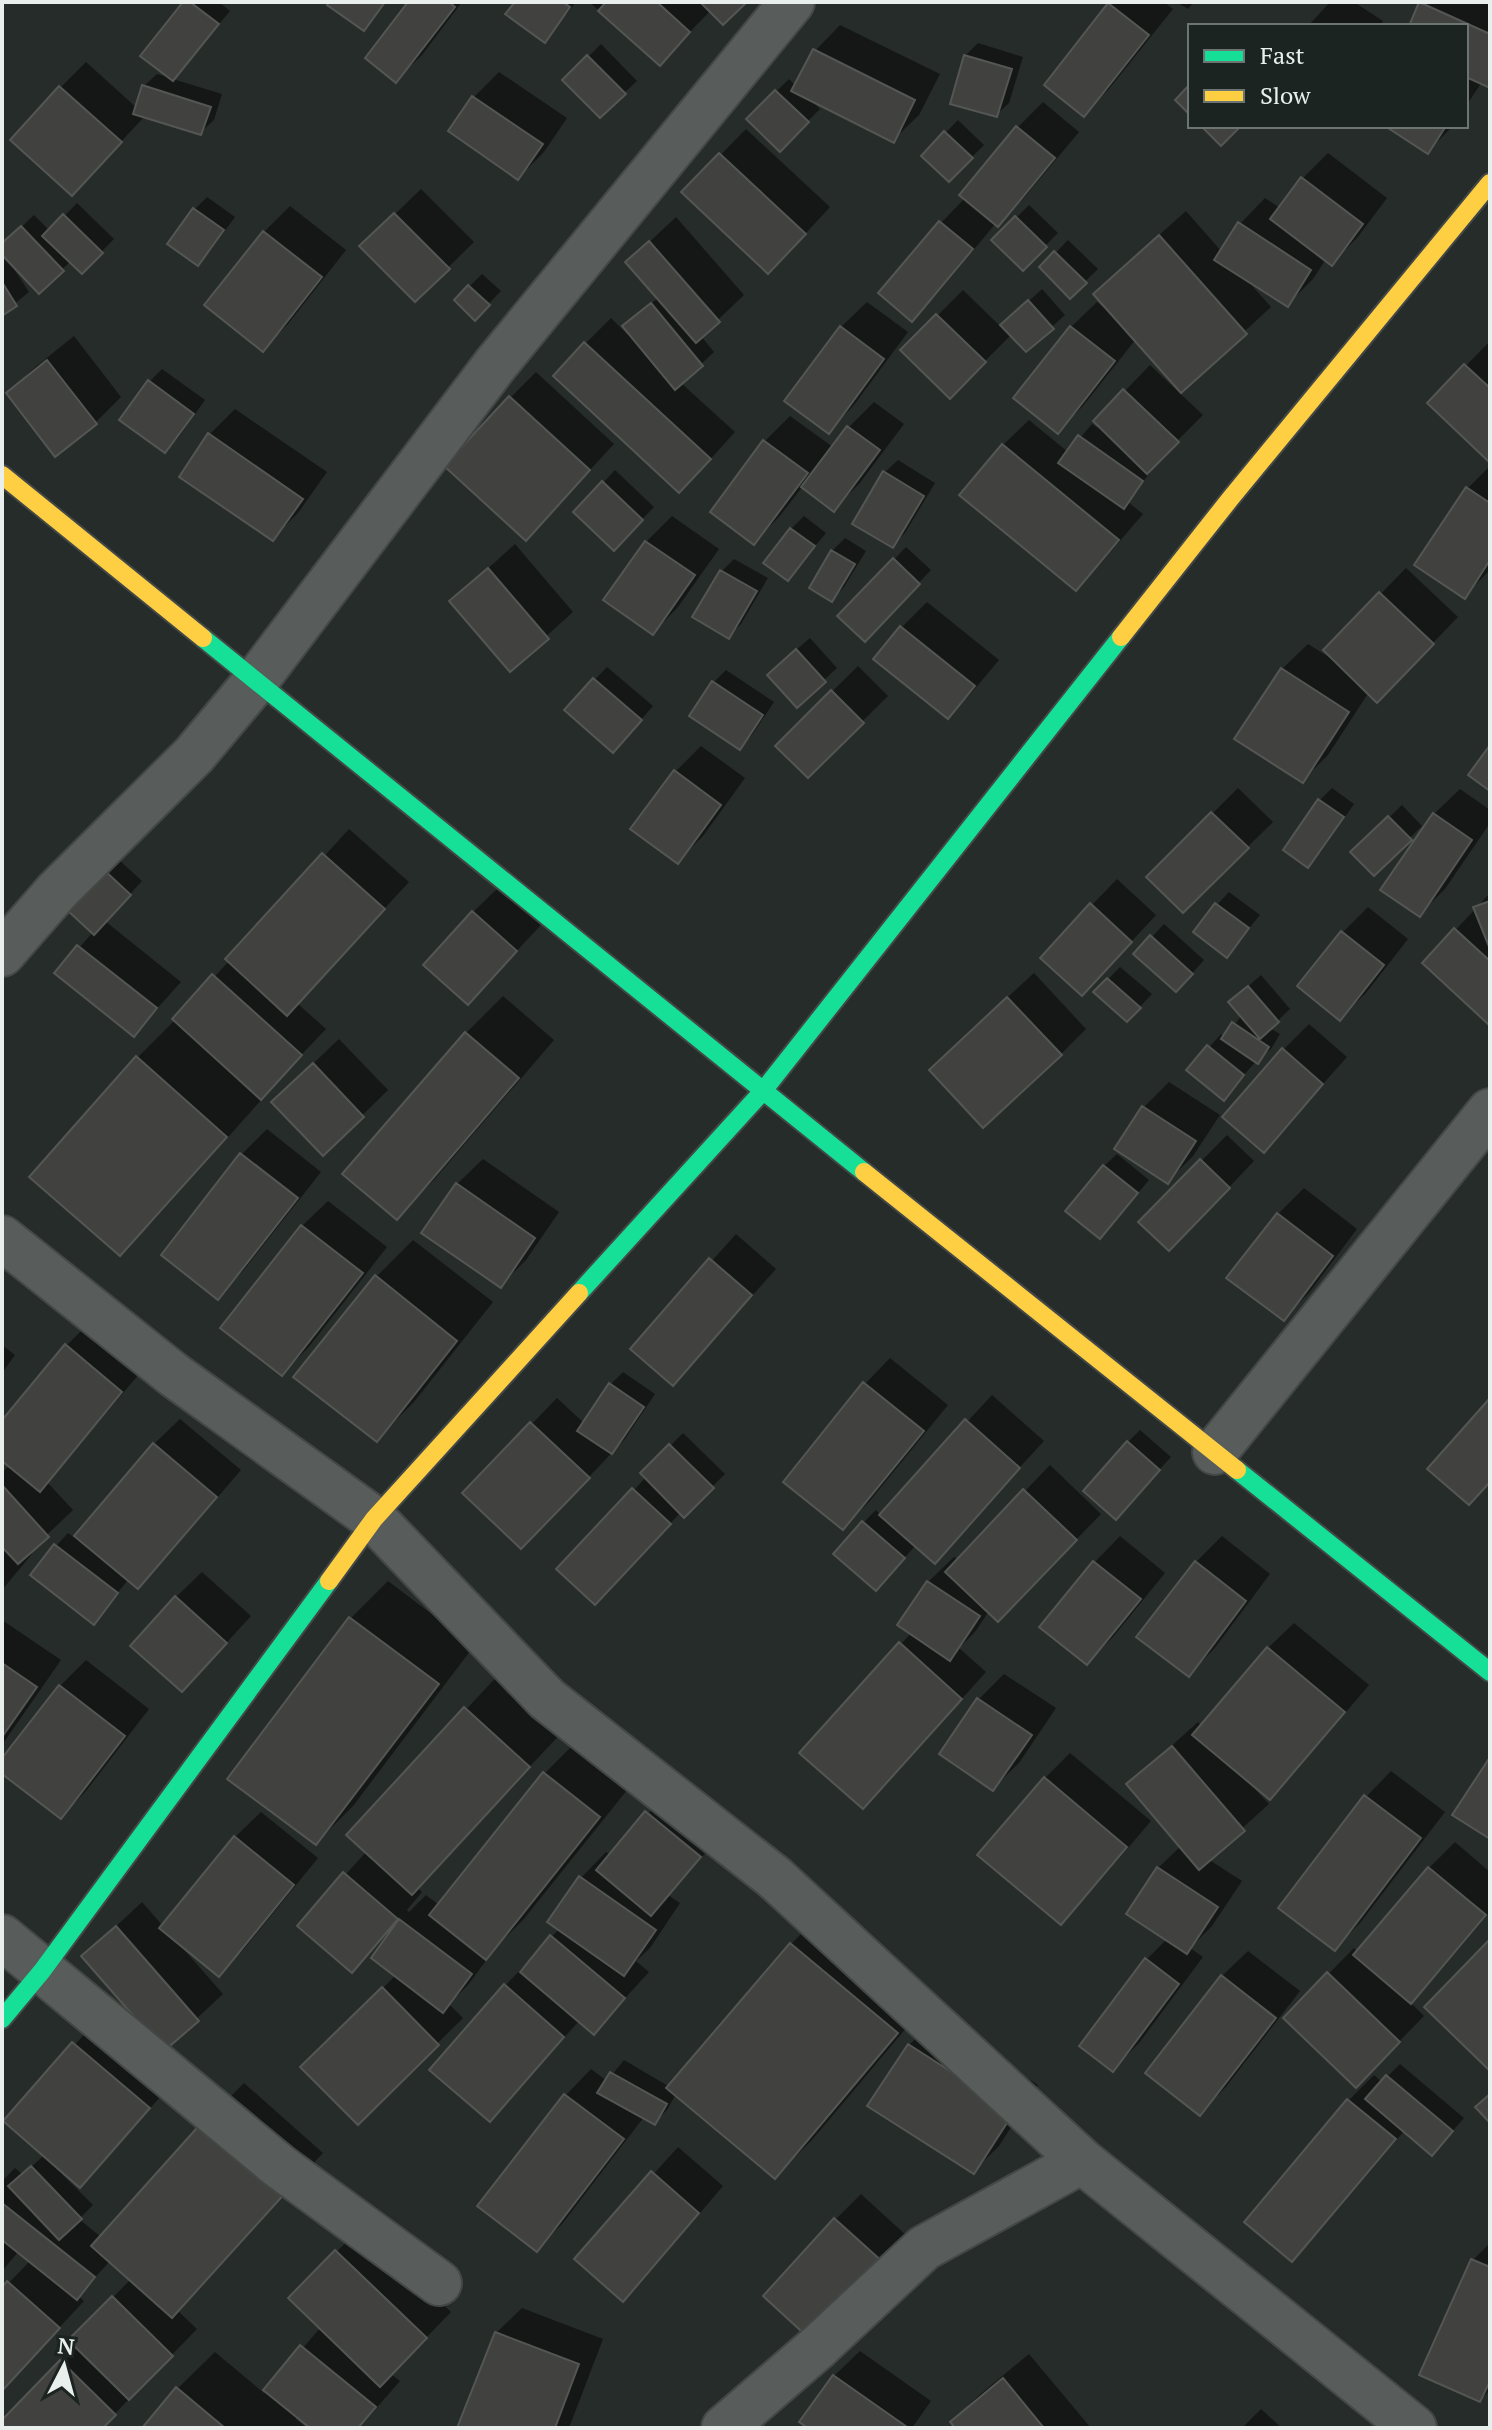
<svg xmlns="http://www.w3.org/2000/svg" width="1492" height="2430" font-family="'PT Serif',serif">
	<style>
		.shadow { fill: #0007 }
		.building { fill: #414240; stroke: #545654; stroke-width: 2 }
		.lines { fill: none; stroke-linecap: round; stroke-linejoin: round }
		.street-casing { stroke: #434847; stroke-width: 48 }
		.fast-casing { stroke: #434847; stroke-width: 22 }
		.slow-casing { stroke: #434847; stroke-width: 22 }
		.street { stroke: #585c5b; stroke-width: 44 }
		.fast { stroke: #16e098; stroke-width: 18 }
		.slow { stroke: #ffcf43; stroke-width: 18 }
	</style>
	<rect width="100%" height="100%" fill="#262c2a"/>
	<path class="shadow" d="M185 2H219L230 11 173 79 222 94 214 120 201 132 145 116 72 194 60 88 86 62 137 108 144 86 157 74 172 78Z
		M410 2H462L422 55 396 80Z
		M517 2H576L545 41Z
		M589 2H744L711 10 660 63Z
		M1112 2H1164L1173 9 1109 89 1084 114 1110 5Z
		M1176 2H1194L1188 9Z
		M1330 2H1354L1383 21 1380 26H1308Z
		M1490 2V86L1482 82 1466 106V26H1411L1422 2Z
		M840 25 940 74 919 115 893 140 811 100 820 109 780 149 748 119 789 79 796 86 815 51Z
		M978 43 1023 57 1009 103 996 115 965 56Z
		M601 44 637 81 624 93 565 80Z
		M499 72 567 118 544 152 518 178 451 131 474 97Z
		M1043 102 1079 132 1023 199 996 223 937 294 912 319 941 223 965 198 961 195 1018 127Z
		M958 120 984 145 949 180 924 155Z
		M1389 126H1453L1428 151Z
		M746 129 830 207 794 246 684 192Z
		M1328 153 1387 198 1357 238 1332 263 1326 259 1313 279 1287 305 1248 281 1271 307 1181 390 1136 339 1083 406 1058 431 1071 327 1097 302 1107 310 1121 269 1186 211 1222 252 1240 224 1265 198 1280 208 1303 178Z
		M421 189 474 242 415 300 362 246Z
		M207 197 235 217 210 251 198 264 194 210Z
		M77 203 114 239 82 272 71 261 39 291 13 263 11 264 29 292 2 314V246L34 215 50 231Z
		M1029 205 1058 233 1023 268 994 240Z
		M290 206 346 250 288 324 263 349 264 232Z
		M676 217 744 295 701 336 714 352 681 383 735 432 705 465 585 344 611 318 628 335 630 333 625 326 659 297 628 262Z
		M1068 240 1098 269 1070 296 1042 267Z
		M482 274 501 291 475 318 456 300Z
		M1042 289 1065 315 1026 350 1012 334 950 396 903 350 963 290 1001 327Z
		M867 302 908 332 854 405 829 431 841 327Z
		M74 336 121 397 96 422 56 454 8 393 34 368Z
		M1490 341V459H1489L1430 403Z
		M1150 365 1203 415 1152 466 1154 467 1128 502 1143 514 1101 563 1076 589 962 495 1003 445 1029 420 1068 452 1092 424 1103 431 1104 429 1096 421Z
		M162 369 205 400 178 438 165 451 149 382Z
		M536 372 614 444 551 512 510 398Z
		M874 402 904 424 859 484 834 509 803 486 779 517 754 542 712 512 765 441 790 416 833 447 849 427Z
		M235 409 327 472 298 513 272 539 181 476 210 434Z
		M898 460 935 483 905 533 892 546 885 472Z
		M1490 466V570L1464 596 1468 488Z
		M615 470 654 507 614 548 603 483Z
		M672 516 719 549 678 607 653 633 646 542Z
		M804 516 826 533 788 579 791 529Z
		M845 538 866 551 844 587 832 600V551Z
		M515 544 573 612 510 669 452 601Z
		M906 547 931 570 865 639 840 616Z
		M734 559 768 578 741 624 729 636 722 571Z
		M1406 568 1458 617 1403 674 1369 692 1328 755 1302 781 1282 669 1308 644 1332 659 1334 658 1326 650Z
		M927 602 999 660 973 691 948 717 876 659 902 627Z
		M810 638 837 668 824 680 782 662Z
		M858 666 888 696 808 775 777 746Z
		M607 667 653 706 625 738 566 710Z
		M726 670 774 702 752 735 740 747 713 683Z
		M701 746 745 778 703 836 678 861 675 772Z
		M1238 788 1273 822 1183 910 1149 877Z
		M1332 788 1354 804 1320 853 1307 865 1320 800Z
		M1460 789 1490 810V823L1445 889 1420 914 1434 814Z
		M1402 805 1422 826 1374 873 1353 852Z
		M349 829 409 882 297 1003 326 1029 261 1097 263 1098 157 1217 120 1254 137 1058 176 1019Z
		M118 859 142 881 105 921 181 982 133 1035 57 973 93 932 70 910Z
		M1117 879 1156 915 1107 968 1092 905Z
		M499 887 541 925 468 1003 473 912Z
		M1229 892 1260 915 1227 955 1217 905Z
		M1490 893V1019L1425 963Z
		M1368 907 1408 939 1366 993 1340 1018 1300 986 1343 932Z
		M1164 924 1204 960 1189 977 1152 937Z
		M1120 967 1152 994 1127 1020 1096 992Z
		M1034 973 1086 1029 1061 1054 957 1044Z
		M1261 975 1290 1009 1270 1028 1280 1034 1271 1049 1257 1060 1224 1098 1189 1070 1221 1034 1225 1037 1242 1015 1244 990Z
		M503 996 554 1040 434 1180 397 1217 466 1033Z
		M1309 1024 1347 1057 1264 1150 1283 1050Z
		M339 1039 388 1090 323 1154 299 1077Z
		M1169 1082 1220 1115 1193 1156 1167 1182 1143 1108Z
		M267 1129 321 1172 243 1271 218 1297 164 1255 242 1154Z
		M1227 1135 1254 1161 1195 1223 1141 1222Z
		M1117 1154 1149 1180 1112 1224 1104 1166Z
		M483 1159 559 1212 526 1260 501 1285 457 1184Z
		M1304 1188 1357 1229 1309 1293 1283 1319 1229 1278 1278 1214Z
		M328 1201 387 1247 308 1348 282 1374 302 1226Z
		M736 1234 776 1269 673 1384 633 1349Z
		M413 1240 493 1302 414 1402 377 1439 376 1277Z
		M92 1320 146 1366 47 1482 73 1510 29 1552 32 1554 2 1590V1472L10 1465 2 1459V1424L66 1346Z
		M2 1345 15 1355 2 1373Z
		M890 1358 948 1405 869 1502 843 1527 865 1384Z
		M623 1372 655 1394 625 1439 547 1521 465 1493 557 1398 585 1424 611 1384Z
		M992 1395 1044 1441 934 1561 916 1545 888 1576 863 1523 876 1510 881 1515Z
		M180 1419 241 1470 163 1561 138 1587 129 1579 93 1622 56 1546 68 1533 75 1538 154 1444Z
		M1140 1430 1171 1457 1128 1504V1442Z
		M683 1433 725 1474 684 1515 681 1512 620 1577 634 1490 646 1477 643 1473Z
		M1050 1465 1101 1514 1023 1594 989 1611 975 1632 959 1648 986 1672 888 1781 802 1752 912 1632 928 1582 954 1557 959 1560Z
		M1120 1536 1165 1573 1113 1637 1087 1663 1042 1626 1095 1562Z
		M1222 1536 1270 1574 1214 1649 1189 1674 1139 1636 1196 1562Z
		M202 1572 251 1616 207 1664 176 1597Z
		M388 1581 474 1646 353 1806 316 1843 230 1779 351 1618Z
		M2 1620 61 1660 2 1745Z
		M1294 1623 1369 1685 1295 1772 1270 1798 1257 1787 1255 1789 1269 1804 1208 1859 1242 1881 1212 1926 1190 1948 1203 1957 1139 2043 1113 2069 1147 1959 1167 1939 1158 1868 1181 1846 1129 1784 1198 1722 1202 1726 1268 1648Z
		M86 1660 149 1709 86 1791 61 1817 2 1772V1761L60 1686Z
		M502 1671 565 1729 417 1887 422 1892 407 1910 409 1912 426 1895 439 1905 545 1773 582 1736 636 1779 523 1920 496 1947 468 1985 449 2004 463 2018 358 2122 303 2067 396 1975 393 1931 390 1929 352 1970 299 1926 367 1851 349 1835Z
		M1004 1674 1056 1708 1019 1763 993 1788 979 1699Z
		M1070 1753 1151 1821 1086 1897 1061 1923 1045 1778Z
		M1391 1771 1445 1812 1360 1923 1334 1949 1366 1797Z
		M672 1787 725 1831 668 1895 680 1903 650 1948 636 1961 649 1972 594 2032 580 2020 490 2119 505 1986 560 1928 581 1878 606 1852 611 1855Z
		M261 1812 318 1858 244 1949 219 1974 183 1945 181 1946 223 1994 165 2048 84 1956 142 1902 163 1926 235 1837Z
		M1455 1842 1490 1872V1912L1436 1976 1410 2002 1424 2016 1381 2060 1285 2018 1354 1948 1358 1952 1429 1868Z
		M828 1907 934 1995 812 2140 775 2177 676 2094 667 2110 654 2123 644 2117 562 2224 537 2249 480 2206 566 2095 591 2069 607 2081 624 2060 670 2087 791 1944Z
		M1248 1951 1300 1991 1225 2088 1200 2113 1222 1976Z
		M99 2018 174 2082 80 2185 64 2171 62 2174 93 2205 79 2219 101 2237 207 2120 244 2083 323 2153 177 2310 197 2329 101 2428H2V2423L77 2346 71 2340 131 2279 111 2260 78 2296 84 2301 2 2389V2290L31 2260 19 2251 2 2271V2181L15 2168 23 2175 45 2154 6 2121Z
		M935 2020 1038 2085 999 2146 974 2171 909 2045Z
		M1400 2064 1464 2118 1445 2140 1405 2130 1317 2234 1291 2259 1246 2221 1349 2100 1374 2075 1382 2082Z
		M678 2147 723 2186 649 2273 623 2299 577 2259Z
		M861 2194 908 2237 812 2338 835 2220Z
		M362 2226 451 2312 391 2374 400 2381 359 2428H313L299 2416 296 2419 307 2428H145L177 2389 215 2352 264 2393 321 2327 291 2298Z
		M1490 2243V2390L1480 2400 1473 2260Z
		M522 2308 603 2339 569 2428H459L496 2333Z
		M860 2351 931 2401 912 2428H812L834 2376Z
		M1029 2354 1091 2428H957L952 2422 978 2396Z
		M1261 2409 1282 2428H1242Z"/>
	<path class="building" d="M183 2H190L219 24 173 81 140 56Z
		M329 2H385L364 31 327 5Z
		M408 2H449L455 7 396 83 365 58Z
		M515 2H563L570 7 545 43 505 14Z
		M606 2H657L690 32 660 66 598 11Z
		M700 2H747L723 25Z
		M1419 2 1490 34V88L1466 77V26H1409Z
		M1108 3 1149 35 1084 117 1044 85Z
		M813 49 915 100 894 143 791 91Z
		M587 55 626 94 600 118 562 80Z
		M964 55 1012 69 997 117 950 104Z
		M1190 84V115L1175 100Z
		M142 85 211 107 201 135 133 114Z
		M59 86 122 142 72 196 10 140Z
		M775 90 809 122 780 152 746 119Z
		M472 96 543 144 518 180 448 131Z
		M1016 126 1055 158 998 227 959 195Z
		M1201 126H1241L1221 146Z
		M1385 126H1446L1428 154Z
		M944 131 973 158 949 182 921 156Z
		M719 153 806 234 768 274 681 192Z
		M1301 177 1363 224 1332 266 1270 219Z
		M193 208 224 230 198 266 167 244Z
		M394 213 450 269 415 302 359 246Z
		M63 214 103 253 82 274 42 236Z
		M1015 216 1047 247 1023 271 991 240Z
		M939 221 973 249 912 322 878 293Z
		M1238 222 1311 270 1288 307 1214 260Z
		M21 226 64 271 39 294 2 255V243Z
		M263 231 322 277 263 352 204 305Z
		M1159 235 1247 334 1181 393 1093 294Z
		M649 241 720 322 696 343 625 262Z
		M1054 251 1087 283 1070 299 1039 267Z
		M2 282 17 306 2 316Z
		M468 285 490 305 475 321 454 300Z
		M1028 300 1054 329 1026 352 1000 325Z
		M651 303 703 366 675 390 622 326Z
		M936 314 986 362 950 399 900 350Z
		M840 326 884 359 829 434 784 401Z
		M1070 326 1115 361 1058 434 1013 398Z
		M584 342 711 459 679 493 553 376Z
		M47 360 97 424 55 457 6 393Z
		M1464 364 1490 388 1489 462 1427 403Z
		M148 380 194 414 165 453 119 420Z
		M1123 389 1179 442 1147 474 1093 421Z
		M509 396 590 470 526 541 444 466Z
		M847 426 880 450 834 512 801 487Z
		M208 433 303 499 273 541 179 477Z
		M1078 435 1143 481 1124 509 1058 463Z
		M763 440 808 473 754 545 710 512Z
		M1002 444 1119 540 1076 591 959 495Z
		M883 471 924 496 893 548 852 524Z
		M602 481 643 520 614 551 573 512Z
		M1466 487 1490 503V560L1465 599 1414 565Z
		M790 528 815 546 788 581 763 563Z
		M645 541 695 575 653 635 603 600Z
		M831 550 855 564 832 602 809 588Z
		M893 558 920 584 865 642 837 616Z
		M488 568 549 639 510 672 449 601Z
		M720 570 757 591 729 639 692 617Z
		M1379 592 1434 644 1377 703 1323 650Z
		M900 626 975 686 948 719 873 659Z
		M796 649 826 682 797 708 767 675Z
		M1281 668 1349 712 1303 783 1234 739Z
		M593 678 642 720 613 753 564 710Z
		M712 681 763 715 740 750 689 716Z
		M831 690 864 723 808 778 775 746Z
		M1490 745V791L1468 775Z
		M674 770 721 805 678 864 630 829Z
		M1318 799 1344 817 1308 868 1283 850Z
		M1211 812 1249 848 1183 913 1146 877Z
		M1433 813 1472 840 1420 917 1380 890Z
		M1388 816 1412 840 1374 876 1350 852Z
		M322 853 385 909 287 1016 225 959Z
		M104 870 131 895 94 935 67 910Z
		M1490 901V949L1473 907Z
		M1090 903 1132 942 1082 996 1040 958Z
		M1215 903 1249 928 1227 958 1193 932Z
		M472 911 517 951 468 1005 423 965Z
		M1454 928 1490 961V1022L1488 1024 1422 963Z
		M1341 931 1384 965 1340 1021 1297 986Z
		M1150 935 1193 974 1176 992 1133 954Z
		M77 945 157 1008 134 1037 54 973Z
		M212 974 302 1055 261 1100 172 1019Z
		M1107 978 1141 1008 1127 1022 1093 992Z
		M1248 986 1279 1022 1260 1039 1228 1002Z
		M1007 997 1062 1055 983 1128 929 1070Z
		M1232 1022 1269 1047 1258 1064 1221 1039Z
		M465 1032 519 1078 397 1220 342 1174Z
		M1207 1045 1244 1075 1224 1101 1186 1070Z
		M1282 1048 1323 1084 1264 1153 1222 1117Z
		M136 1056 227 1137 120 1256 29 1177Z
		M313 1063 364 1117 323 1156 271 1102Z
		M1142 1106 1196 1141 1168 1184 1114 1149Z
		M240 1153 298 1198 218 1300 161 1255Z
		M1200 1159 1230 1188 1169 1251 1138 1222Z
		M1103 1165 1138 1193 1100 1239 1065 1211Z
		M456 1183 535 1238 501 1288 421 1233Z
		M1277 1213 1333 1256 1284 1321 1226 1278Z
		M301 1225 363 1273 282 1376 220 1328Z
		M709 1258 752 1295 673 1386 630 1349Z
		M375 1275 457 1341 377 1442 293 1377Z
		M65 1344 122 1392 40 1492 2 1461V1420Z
		M863 1382 924 1431 843 1530 783 1482Z
		M609 1383 644 1407 612 1454 577 1431Z
		M1490 1398V1482L1469 1505 1427 1469Z
		M965 1419 1020 1468 935 1564 879 1515Z
		M530 1422 590 1478 521 1549 462 1493Z
		M1127 1441 1160 1470 1116 1520 1083 1491Z
		M153 1443 217 1497 138 1589 74 1536Z
		M669 1444 714 1488 684 1518 640 1473Z
		M2 1485 49 1537 18 1564 2 1547Z
		M632 1488 671 1524 595 1605 556 1569Z
		M1023 1489 1077 1540 998 1622 945 1572Z
		M862 1521 905 1558 876 1591 833 1554Z
		M54 1544 118 1593 94 1625 30 1575Z
		M1093 1561 1141 1599 1087 1665 1039 1627Z
		M1195 1561 1246 1601 1189 1677 1136 1637Z
		M927 1581 980 1616 950 1661 897 1625Z
		M175 1596 227 1643 182 1692 130 1646Z
		M349 1617 439 1684 316 1845 227 1779Z
		M899 1642 962 1699 863 1809 799 1753Z
		M1267 1647 1345 1712 1270 1800 1192 1735Z
		M2 1663 37 1687 2 1737Z
		M59 1685 125 1736 61 1819 2 1774V1758Z
		M977 1698 1032 1735 993 1791 939 1754Z
		M464 1707 530 1767 412 1895 346 1835Z
		M1172 1746 1245 1831 1199 1870 1126 1784Z
		M1490 1757V1839L1452 1815Z
		M543 1772 600 1817 486 1960 429 1915Z
		M1044 1777 1127 1847 1061 1925 977 1855Z
		M1364 1795 1421 1838 1335 1951 1278 1908Z
		M645 1811 701 1857 651 1916 596 1870Z
		M234 1836 294 1885 219 1977 159 1928Z
		M1157 1867 1218 1907 1187 1954 1126 1914Z
		M1428 1867 1486 1915 1411 2004 1353 1955Z
		M343 1872 398 1919 352 1973 297 1926Z
		M579 1876 656 1930 624 1976 547 1922Z
		M399 1919 472 1974 443 2013 371 1958Z
		M116 1926 199 2021 164 2051 81 1956Z
		M550 1935 625 1998 594 2035 520 1972Z
		M1490 1939V2067L1488 2069 1424 2007Z
		M790 1943 898 2033 775 2179 666 2088Z
		M1145 1958 1179 1984 1113 2072 1079 2046Z
		M1327 1972 1400 2042 1356 2088 1283 2018Z
		M1221 1975 1276 2018 1200 2116 1145 2073Z
		M504 1984 564 2037 490 2122 429 2070Z
		M382 1987 439 2045 358 2125 300 2067Z
		M72 2042 150 2108 80 2188 3 2121Z
		M908 2044 1014 2112 974 2174 867 2106Z
		M610 2072 667 2104 655 2125 597 2093Z
		M1386 2075 1453 2131 1432 2156 1365 2099Z
		M564 2094 624 2139 537 2252 477 2206Z
		M1490 2094V2123L1475 2107Z
		M1347 2099 1396 2139 1292 2262 1244 2222Z
		M205 2119 287 2191 172 2318 91 2246Z
		M31 2166 82 2219 59 2240 8 2186Z
		M651 2171 699 2213 623 2302 574 2259Z
		M2 2203 95 2277 77 2300 2 2240Z
		M834 2218 884 2263 812 2341 763 2296Z
		M335 2250 427 2338 380 2387 288 2298Z
		M1471 2259 1490 2267V2381L1480 2402 1419 2375Z
		M7 2281 60 2328 2 2391V2287Z
		M112 2296 173 2356 129 2400 68 2340Z
		M495 2332 579 2364 555 2428H457Z
		M300 2345 376 2407 358 2428H310L263 2390Z
		M60 2360 116 2415 103 2428H2V2420Z
		M833 2375 907 2427V2428H808L799 2422Z
		M1003 2378 1044 2428H955L950 2422Z
		M176 2387 225 2428H142Z"/>
	<g class="lines">
		<g class="street-casing">
			<path id="street" d="M2 954 57 891 194 755 255 682 495 365 792 2
				M2 1238 174 1375 374 1519 547 1699 774 1877 1082 2161 1414 2428
				M1215 1452 1490 1111
				M2 1937 279 2166 439 2283
				M724 2428 818 2347 924 2248 1082 2161"/>
		</g>
		<g class="fast-casing">
			<path id="fast" d="M203 638 864 1172
				M579 1293 763 1091 1121 637
				M1237 1470 1490 1672
				M2 2019 42 1971 329 1581"/>
		</g>
		<g class="slow-casing">
			<path id="slow" d="M2 475 203 638
				M1121 637 1230 499 1490 183
				M864 1172 1237 1470
				M329 1581 374 1519 579 1293"/>
		</g>
		<use href="#street" class="street"/>
		<use href="#fast" class="fast"/>
		<use href="#slow" class="slow"/>
	</g>
	<rect width="1492" height="2430" fill="none" stroke="#e9efed" stroke-width="8"/>
	<rect x="1188" y="24" width="280" height="104" fill="#1b2421" stroke="#6d7573" stroke-width="2"/>
	<rect x="1204" y="50" width="40" height="12" fill="#16e098" stroke="#6d7573" stroke-width="2"/>
	<text x="1260" y="64" font-size="24" fill="#e9efed">Fast</text>
	<rect x="1204" y="90" width="40" height="12" fill="#ffcf43" stroke="#6d7573" stroke-width="2"/>
	<text x="1260" y="104" font-size="24" fill="#e9efed">Slow</text>
	<g transform="translate(64 2366) rotate(6)" stroke="#1b2421" stroke-width="6" paint-order="stroke">
	<path d="M0-6L14 30L0 20L-14 30Z" fill="#e9efed"/>
	<text y="-12" font-size="22" font-weight="bold" text-anchor="middle" fill="#e9efed">N</text>
	</g>
</svg>
